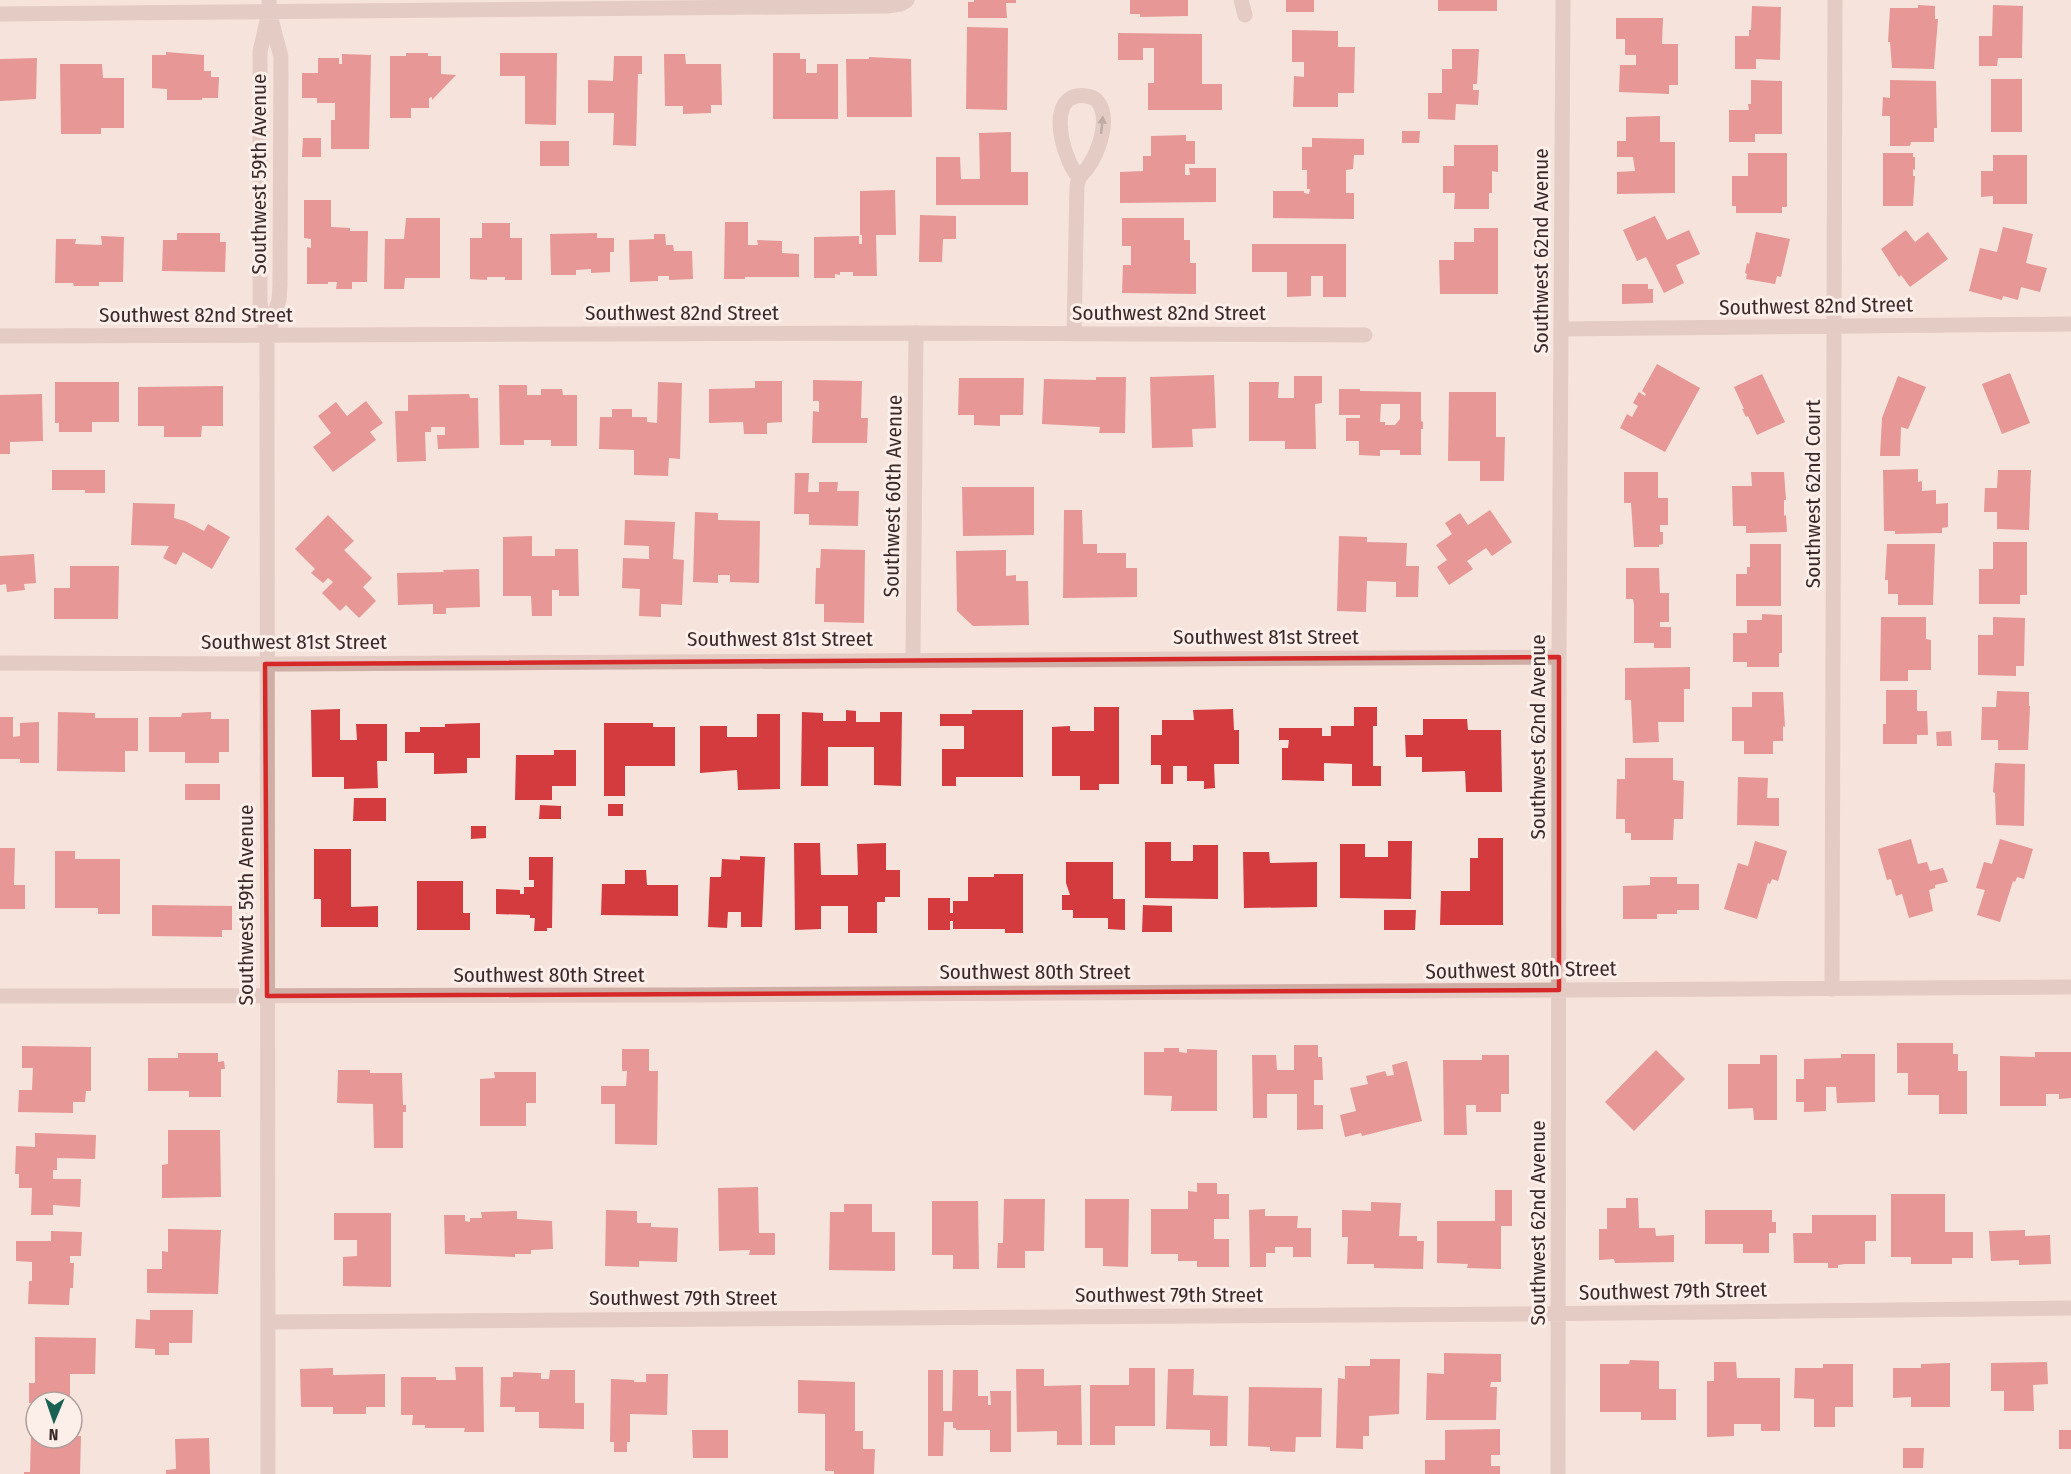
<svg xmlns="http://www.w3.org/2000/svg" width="2071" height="1474" font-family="'Fira Sans Condensed',sans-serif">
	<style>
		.building { fill: #d43b3e; fill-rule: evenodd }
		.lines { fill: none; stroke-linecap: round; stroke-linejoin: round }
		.minor { stroke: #cfaea6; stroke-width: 15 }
		.oneway { fill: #7d6561 }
		.marked { fill: none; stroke: #d62828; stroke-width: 4.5; stroke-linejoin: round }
		.labels { text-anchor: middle; stroke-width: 6; stroke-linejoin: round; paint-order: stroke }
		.street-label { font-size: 21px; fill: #3a2928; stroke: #fceee9 }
	</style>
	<rect width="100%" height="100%" fill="#f5e3dc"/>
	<path class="building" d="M974 0H1016V3H1006L1007 18H968V2H974Z
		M1130 0H1188V16L1140 17V14H1130Z
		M1286 0H1314V12H1286Z
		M1438 0H1497V11H1438Z
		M1918 5 1935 6V19H1938L1934 69 1892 68 1890 42H1888L1890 8H1918Z
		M1993 5 2023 6 2022 58H1998L1997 66H1979V36H1992Z
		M1752 6 1781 7 1780 60 1756 59V69H1735V36H1749V30H1751Z
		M1616 18H1663L1662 44H1678V85H1669V94L1619 92 1620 65H1636V55H1625V39H1616Z
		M967 27 1008 28 1007 110 966 109Z
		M1292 30 1338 31V47H1355L1354 93H1338V107H1293L1294 76 1304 77V62H1292Z
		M1118 33 1202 34V84H1222V110H1148V83H1154V48H1143V60H1118Z
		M1452 49H1479L1477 84H1473V90H1479L1478 105 1456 104 1455 120 1428 119V93H1442V69H1452Z
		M166 52 204 55V71H211V77H219L218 98H202V100H167V89L152 88V55H166Z
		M406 53H428V56H441V74L456 75 432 100V97L429 98V108H411V118H390V56H406Z
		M500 53H557L556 125 525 124V76H500Z
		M773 53H800V59H806V73H817V64H838V119H773Z
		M342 54 371 55 369 149H331V120H335V103H317V98H302V73H318V58H339V64H342Z
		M664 54H685L686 64H721L722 105H711V113L683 114V106H665Z
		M614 56H642V74H638L636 146 613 145 614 113H588V80L613 81Z
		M869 57 911 59 912 117H847L846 59H869Z
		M37 58 36 99 0 101V59Z
		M60 64H102L103 78H124V128H101V134H61Z
		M1991 79H2022V132H1991Z
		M1751 80 1782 81V134H1755V142H1729V110H1749L1748 104H1751Z
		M1890 80 1936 81 1937 128H1934V142H1911L1910 146H1890V116H1882L1883 97 1890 98Z
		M1660 116V142H1675V193L1617 194V172L1635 171 1633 157H1617V141H1626V117Z
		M1402 131H1420L1419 143H1402Z
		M1011 132V172H1028V205H936V157H960L961 179H980L979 133Z
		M1186 135V141H1195V164H1185V175H1190L1189 168H1216V202L1120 203V172L1143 171V156H1151V136Z
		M303 138H321V157H302Z
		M1312 138 1364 139V155H1354L1353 169 1346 170V193H1354V219L1273 218V191H1304V193L1309 194 1310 189H1307V170H1302V147H1312Z
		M540 141H569V166H540Z
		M1454 145H1498V172L1492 171V193H1489V209H1454L1455 193H1443V166H1454Z
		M1748 153H1787V207H1782V213H1736V206H1732V176H1748Z
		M1883 153H1913V157H1915V170L1913 169V176H1915L1913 206H1883Z
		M1993 155H2027V204H1993V196L1981 197V171H1993Z
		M895 190 896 235H876L877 276H853V272H840V275L835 274V278H814V237L859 236V244H862V235H860V191Z
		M304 200H331V227L350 228V231H368L367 282H352V289H336L337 282H328V284H307V247L311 248V239L304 238Z
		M920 215 956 216V239H943L942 262H919Z
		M1655 216 1667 240 1689 230 1700 254 1676 265 1684 283 1664 293 1646 257 1637 261 1623 230Z
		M406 218H440V278H405L404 289H384L385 239H404Z
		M1122 218H1184V240H1190V263H1196V294L1122 293 1123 265H1131V246H1122Z
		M725 222H748V245H758L757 240 782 241V253L799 254V277H745V279H724Z
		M482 223H510V238H522V280H505V277H487V280L470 279V238H482Z
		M2003 227 2033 234 2026 263 2047 268 2040 292 2021 287 2018 300 2003 296 2002 300 1969 291 1980 248 1997 252Z
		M1474 228H1498V294H1440L1439 260H1454V242H1474Z
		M1906 230 1915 242 1928 232 1948 259 1910 287 1901 275 1899 277 1881 249Z
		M1756 232 1790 239 1781 277 1777 276 1775 284 1746 279 1747 274 1745 273 1747 263 1749 264Z
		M177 233H220V242H226L225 272 162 271 163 240H177Z
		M597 233V238H614V252H610V272L591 273V269L576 270V275H551L550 234Z
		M654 234H665L666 245H673L674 251H692L693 279 669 280V276H658V281L630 282 629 240 654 239Z
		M101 236 124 237 123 282H99V286H74L73 283H55L56 239H76L75 244 102 245Z
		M1252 244H1346V297H1323V276H1311V296L1287 297V272H1252Z
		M1622 284H1648V289H1653V303L1622 304Z
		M1657 364 1700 388 1665 452 1620 428 1627 414 1632 417 1638 406 1633 403 1639 392 1645 396 1646 394 1642 391Z
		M2010 373 2030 423 2002 434 1982 384Z
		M1762 374 1785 422 1757 435 1748 416 1746 417 1742 409H1744L1734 387Z
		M1214 375 1216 428 1192 429 1193 447 1152 448 1150 377Z
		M1294 376H1322V403L1315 404 1316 449H1285V441H1249V382H1279L1278 398H1294Z
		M1898 376 1926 387 1908 429 1901 427 1900 456H1880L1882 418Z
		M1096 377H1126L1125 433H1099L1100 427 1042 424 1044 379 1096 380Z
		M959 378H1024L1023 415H1000V426L974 425V415H958Z
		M813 380 862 381 861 418H868L867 443H812L813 411 819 412V401H813Z
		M755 381H782V422L767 423V434H744L743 422 709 423V389L755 388Z
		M55 382H119V422H92V432H59V423H55Z
		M658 382 682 383 680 459 669 458 668 476 634 475V450L599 449 600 417H612V409H632V417H647V422L657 423Z
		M499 385H527V395H541V389H562L563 395H577V446H551V440H524V445H500Z
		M223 386V426H202L201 437H164V426H138V387Z
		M1339 389H1360V391L1421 392V421L1423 422V429H1421V455H1400V450H1380V456L1359 455V441H1346V418H1360V415H1339ZM1381 404H1400V419L1395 425H1385V422H1380Z
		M1449 392H1496V437H1505L1504 481H1480V461H1448Z
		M42 394 43 441 10 442V454H0V395Z
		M469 394 470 398H478L479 448 438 449 437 435H445V427H431V432H425L426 461 397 462 395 411H408V395Z
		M366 401 383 423 370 432 376 440 333 472 313 447 331 433 318 416 336 402 347 416Z
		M1918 469V482L1922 481V491L1936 490V504L1948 503V527L1942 528V533L1895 534V531H1884L1883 470Z
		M52 470H105V493H85V490H52Z
		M1998 470H2031L2029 530 1997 529V512H1984L1985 488H1997Z
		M1624 472H1658V498H1668V525H1660V532H1663V544L1659 545V547H1634L1631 503H1624Z
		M1751 472H1784L1786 500H1784V516L1786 515 1787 532 1746 533V526H1733L1732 486H1752Z
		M795 473H809L808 492H819V482H838L837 491H859L858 526 809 525V514H794Z
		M962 487H1034V535L963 536Z
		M133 503 175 504 174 518 185 521 204 531 208 524 230 537 212 569 183 552 176 565 163 558 169 546 131 545Z
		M1064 510H1082L1083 544H1097V553H1126V568H1137V597L1063 598Z
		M1490 510 1512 542 1492 556 1486 548 1467 561 1473 569 1449 585 1437 567 1447 560 1436 545 1452 534 1445 523 1460 513 1468 525Z
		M695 512 718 513V520L760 521 759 583 730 582V575H718V583L693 582Z
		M328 515 354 541 344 550 372 578 363 587 376 601 359 618 346 605 340 611 322 593 333 582 328 578 323 583 311 573 315 569 295 549Z
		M625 520 675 522 673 559 684 560 682 605 661 604V617L639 616 640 589 622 588 623 558 649 559V546L624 545Z
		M532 536V556H555V549H578L579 596H559V590H552V616H532L531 596H503V537Z
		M1339 536 1367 537V542L1407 543 1406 566H1419L1418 597H1396V582L1367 581 1366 612 1337 611Z
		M1993 542H2027V595H2020V604H1979V569H1993Z
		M1750 544H1781V606H1736V574H1747V567H1750Z
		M1887 544H1935L1933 605H1898V594H1888V580H1885Z
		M821 549 865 550 864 623 824 622V604H815L816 568H820Z
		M1006 550V576L1016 575V581H1028L1029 625 973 626 957 611 956 551Z
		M34 554 36 583 24 584 25 590 7 592 6 584 0 585V556Z
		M70 566H119L118 619H54V588H70Z
		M1626 568H1659L1660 593H1669V622H1660V627H1671V648H1654V643H1634V605L1633 599H1626Z
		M479 569 480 607 446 608V614H433V604L398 605 397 573 444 572 443 570Z
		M1762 614 1782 615V653H1779V667H1747V662H1733V633H1747V620H1762Z
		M1881 617H1926V639L1931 640V670H1908V681H1880Z
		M1993 617 2025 618 2024 666H2016V676L1978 675V635H1993Z
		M1690 667V689H1684V722H1658L1659 742 1633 743 1631 700H1625V668Z
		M1886 690H1917V711H1927L1928 735H1917V744H1883V724H1886Z
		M1997 691 2029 692V706H2030L2028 750H1998V740H1981L1982 707H1996Z
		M1752 692H1783L1785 727 1783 726V741H1773V754H1744V741H1732V707H1752Z
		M1094 707H1119V784H1099V790H1080V776H1052V727L1070 726V731H1094Z
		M1354 707H1377V726H1373V766H1381V786H1352V764L1324 763V781L1282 780V748H1288L1289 740H1279V728H1322V736H1331V726H1354Z
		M340 709V740H357L356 724H387V761H377L378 788 344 789V777H312L311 710Z
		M1233 709 1234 730H1239V764H1214L1215 788 1204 789V781H1187V766H1173V784H1161V765H1151V735H1162V720H1194L1193 710Z
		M846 710 856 711V722H880V712H902L901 786 874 785V747H828V786H801L802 712 823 713V721H846Z
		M972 710H1023V777H956V786H942V749H964V726H940V714H972Z
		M58 712 95 713V718H138V751H125V772L57 771Z
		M211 712V719H229V752H219V763H185V752H149V717H181L182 713Z
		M757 714H780V789L738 790 737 770 700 773V726H727V737H757Z
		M0 717H13V737L20 736V723L39 722V763H20V759H0Z
		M1423 719H1467L1468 730H1501L1502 792H1466L1465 771 1422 772V757H1406L1405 735H1423Z
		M480 723V758H467V773L434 774V753H405V732H420V727H445V724Z
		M604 723H653V727H675V766H625V796H604Z
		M1951 731 1952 746H1937L1936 732Z
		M554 750H576V786H552V800H515L516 755H554Z
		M1625 758H1673V780L1684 781 1683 819H1674L1673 840H1631V833H1625V819H1616L1617 779H1625Z
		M1995 763 2025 764 2024 826 1996 825 1995 793 1993 792Z
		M1738 777 1768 778 1767 798H1779V826L1737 825Z
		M185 784H220V800H185Z
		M354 798H386V821H353Z
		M608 804H623V816H608Z
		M540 805 561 806V819H539Z
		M471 826H486V838L471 839Z
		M1478 838H1503V925H1440L1441 891H1470V858H1478Z
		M1911 839 1918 864 1927 862 1930 871 1943 868 1948 882 1935 885V888L1929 890 1933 911 1909 918 1902 894 1896 896 1891 879 1887 880 1878 849Z
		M2000 839 2033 849 2024 879 2017 877 2015 882 2013 881 2000 922 1977 915 1985 890 1976 888 1984 862 1992 864Z
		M1388 841H1412L1411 899 1340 898V844H1365V857H1388Z
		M1755 841 1787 851 1778 881 1772 879 1770 884 1768 883 1757 919 1724 909 1738 863 1748 866Z
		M1145 842H1171V861H1193V845H1218V899L1145 898Z
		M794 843H820L821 875H858L857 844 886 843V870H900V897H885V902H877V933H848V906H821V929L795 930Z
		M0 848H15L14 885H25V909H0Z
		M314 849H351V907L378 906V927H321V899H314Z
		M55 851H75V859H120V914H98V908H55Z
		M1243 852H1269L1270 863 1317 862V907L1244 908Z
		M740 856 765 857 762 927H741V912H728L727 928 708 927 710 877H721L722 859 740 860Z
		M529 857H553L552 928H547V931H534L535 918H530V915L496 914V889L520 890V894H524V887H534V880H529Z
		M1066 862H1113V899H1125V930L1108 929V918H1073V910H1062V895H1070L1066 883Z
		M625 870H646L647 885H678V916L601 915 602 884H625Z
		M994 874H1023V933H1005V929H953V921H950V930H928V898H950V913H953V901H968V877H994Z
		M1650 877H1677V884H1699V910H1677V914H1657V919H1623V886L1650 885Z
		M417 881H463V913H470V930H417Z
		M152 905 232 906V930H222V937L152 936Z
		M1143 905 1172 906V932H1142Z
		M1384 910H1416L1415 930H1384Z
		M1897 1043H1953V1054H1958V1071H1967V1114H1939V1095H1908V1073H1897Z
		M1294 1045H1318V1057H1322L1323 1080H1314V1105H1323V1129L1297 1130V1094H1267V1118H1253L1252 1055H1276L1277 1070H1294Z
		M22 1046 91 1047V1091H86L85 1102H73V1113L18 1112 19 1090H32L33 1068H22Z
		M1164 1048H1179V1052L1187 1053V1049L1217 1050V1111H1171L1172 1096 1144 1095V1052H1164Z
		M622 1049H649V1071H658L657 1145 615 1144V1104H601V1086H626L627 1071H622Z
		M1656 1050 1685 1079 1634 1131 1605 1102Z
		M2035 1052H2071V1098L2059 1099V1094H2046V1106H2000V1056L2035 1057Z
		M178 1053H218V1062L224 1061 225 1069H221V1097H189V1091H148V1058H178Z
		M1841 1054H1875V1102L1837 1103 1836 1087H1826V1111L1804 1112V1102H1796V1079H1804V1059L1841 1058Z
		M1482 1055H1509V1094H1501V1112H1476V1105H1466L1467 1135H1444L1443 1060H1482Z
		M1760 1055H1777V1120H1754L1753 1108 1728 1109V1064H1760Z
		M1407 1061 1422 1121 1362 1136 1361 1133 1345 1137 1340 1115 1356 1111 1350 1088 1368 1084 1366 1076 1385 1071 1387 1076 1394 1075 1392 1065Z
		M338 1070H370V1073H402L403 1105H406V1112H403V1148H374L373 1104 337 1103Z
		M494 1072H536V1103H526V1126H480V1079L495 1078Z
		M168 1130H220L221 1197 162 1198V1165L168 1164Z
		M35 1133 96 1135 95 1159 57 1158V1170H53V1179H81L80 1207 53 1205V1215H31L32 1188H19V1174H15L16 1146 35 1147Z
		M1197 1183H1217V1194H1229V1219H1214V1239H1229V1267H1197V1261H1178V1254H1151V1209H1188V1191L1197 1192Z
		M758 1187 759 1233H775V1255H749L750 1250 719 1251 718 1188Z
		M1495 1190H1512V1226H1501V1269L1467 1268 1468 1264 1437 1263V1221H1495Z
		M1891 1194H1945V1232H1973V1258H1952V1264H1911V1257H1891Z
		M1626 1198H1638L1639 1228H1655L1656 1236 1674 1235V1262L1615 1263 1614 1259 1599 1260V1229H1607V1208H1626Z
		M1004 1199H1045L1044 1251H1025V1268H997L998 1243H1003Z
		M1085 1199H1129L1128 1267 1103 1266V1248H1085Z
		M932 1201H978L979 1269H953V1255H932Z
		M1371 1202 1401 1203 1399 1236H1417V1241H1424L1423 1269 1374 1268V1264H1347L1348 1237H1342V1210L1371 1211Z
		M844 1204H872V1232H895V1271L829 1270 830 1212H844Z
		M1265 1209V1216H1298L1297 1228H1311V1257H1293V1247H1275V1253H1266V1267H1250L1249 1210Z
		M606 1210 637 1211V1223H651V1227L678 1228 677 1262 639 1261V1267L605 1266Z
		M1705 1210H1772V1222H1776V1233H1769V1253H1743V1244H1705Z
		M517 1211V1219L552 1221 553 1249 531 1250V1254H515V1257L445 1254 444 1215H465V1221L470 1222V1218H482L481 1212Z
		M334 1213H391V1287L343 1286V1257L357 1256V1240H334Z
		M1812 1215H1876V1241H1865V1264H1845L1838 1265V1268H1828V1263H1794L1793 1233H1812Z
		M168 1229 221 1230 218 1294 147 1293V1269H162V1251L168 1252Z
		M2025 1230V1236L2050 1235 2051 1264 2019 1265V1260L1991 1261 1989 1231Z
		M51 1231 82 1232 81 1256H70V1263H74L73 1288H70L69 1305 28 1304 29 1281H32V1262L16 1261V1241H51Z
		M150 1310H193L192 1343H169V1355H155V1349L135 1348 136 1319 150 1320Z
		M35 1337 96 1338 95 1374H70V1402L29 1403V1383H35Z
		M1444 1353 1501 1354V1382H1491L1490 1387H1497L1496 1420H1426L1427 1373 1444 1374Z
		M1370 1359H1400L1399 1414 1369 1416V1436H1363V1449L1336 1448 1338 1378 1345 1379V1366H1370Z
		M1630 1360 1659 1361V1389H1676V1420H1641V1412H1600V1364H1629Z
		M1714 1362H1736L1737 1378H1780V1431H1761V1424H1734V1436L1707 1437V1381H1714Z
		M2047 1362 2048 1384 2033 1385 2034 1411H2004V1391H1991V1363Z
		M1950 1363V1407H1911V1397L1893 1398V1368H1921V1364Z
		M1823 1364H1853V1407H1835V1427H1814V1399L1794 1398 1795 1368H1823Z
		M455 1367H483L484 1432H464L465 1428H425V1425H412L413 1415H401V1377H436V1380H456Z
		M333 1368V1375L385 1374V1407H366V1414H333V1407H301L300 1369Z
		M1129 1368H1155V1426H1115V1445H1090V1385H1129Z
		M1016 1369H1044V1386L1081 1385 1082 1445H1057V1431L1017 1432Z
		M1168 1369H1194L1193 1395 1228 1396 1227 1446H1210V1430L1166 1429Z
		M550 1370H575V1403H584V1429L539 1428V1412H515V1407H500L501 1377H513V1372L541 1373V1379H549Z
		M928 1370H943V1411H952L953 1370H978V1396H988V1405H991L990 1391H1011V1452H990V1430H956V1428H953V1422H944L943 1456H928Z
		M646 1374H668L667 1415 630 1414V1442H627V1452H614V1442H610L611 1379 634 1380V1382H646Z
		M798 1380 855 1382V1431H863V1449H875L874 1474H834V1471H825V1414L798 1413Z
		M1249 1387 1322 1388 1321 1437H1296L1295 1452 1270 1451V1447L1248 1446Z
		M1500 1429V1455H1491V1466H1500V1474H1425V1460H1445V1430Z
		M692 1430H728V1458H693Z
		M2059 1430H2071V1449H2059Z
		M31 1435H36V1438L81 1436 80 1474H24V1472H30Z
		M209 1438 210 1474H166V1470L176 1469 175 1439Z
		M1903 1448H1924L1923 1468H1903Z"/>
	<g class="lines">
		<path class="minor" d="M1241 0 1245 15
			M0 14 887 6 901 4 907 0
			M1561 329 2071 324
			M1074 333 1077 186C1079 174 1082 176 1088 167 1098 153 1107 127 1102 110 1099 101 1095 97 1086 96 1080 95 1073 96 1068 100 1051 115 1065 163 1079 177
			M0 336 916 333 1365 335
			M267 336 279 300 280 284 281 57 270 15
			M913 659 916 333
			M0 663 287 664 1559 657
			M1832 989 1835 0
			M0 996 696 995 2071 987
			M268 1322 1521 1314 2071 1308
			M268 1474 267 336 260 303V52L269 12V0
			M1558 1474 1559 657 1563 0"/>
	</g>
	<defs><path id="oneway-solid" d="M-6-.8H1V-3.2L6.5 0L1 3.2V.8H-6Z" transform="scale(1.5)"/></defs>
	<use class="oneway" href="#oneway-solid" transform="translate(1102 125) rotate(-84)"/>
	<path d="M0 0H2071V1474H0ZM1559 657V990L267 996 265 664Z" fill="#f5e3dc" fill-opacity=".55" fill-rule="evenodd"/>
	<path class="marked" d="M1559 657V990L267 996 265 664Z"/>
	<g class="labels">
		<g class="street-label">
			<text transform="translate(259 174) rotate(-90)" y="7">Southwest 59th Avenue</text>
			<text transform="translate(1541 251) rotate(-90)" y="7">Southwest 62nd Avenue</text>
			<text transform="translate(1816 306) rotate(-1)" y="7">Southwest 82nd Street</text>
			<text x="682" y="320">Southwest 82nd Street</text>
			<text x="1169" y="320">Southwest 82nd Street</text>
			<text x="196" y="322">Southwest 82nd Street</text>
			<text transform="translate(1813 494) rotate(-90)" y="7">Southwest 62nd Court</text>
			<text transform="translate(893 496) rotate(-89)" y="7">Southwest 60th Avenue</text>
			<text x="1266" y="644">Southwest 81st Street</text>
			<text x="780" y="646">Southwest 81st Street</text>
			<text x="294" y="649">Southwest 81st Street</text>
			<text transform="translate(1538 737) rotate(-90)" y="7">Southwest 62nd Avenue</text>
			<text transform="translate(246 905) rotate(-90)" y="7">Southwest 59th Avenue</text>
			<text transform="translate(1521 970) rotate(-1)" y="7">Southwest 80th Street</text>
			<text x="1035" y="979">Southwest 80th Street</text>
			<text x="549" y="982">Southwest 80th Street</text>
			<text transform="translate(1538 1223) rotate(-90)" y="7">Southwest 62nd Avenue</text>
			<text transform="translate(1673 1291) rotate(-1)" y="7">Southwest 79th Street</text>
			<text x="1169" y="1302">Southwest 79th Street</text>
			<text x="683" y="1305">Southwest 79th Street</text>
		</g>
	</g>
	<g transform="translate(54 1420) rotate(182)"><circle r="28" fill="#fceee9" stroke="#ae9f9c" stroke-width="1.5"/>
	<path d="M0-4.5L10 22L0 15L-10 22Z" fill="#186153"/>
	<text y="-9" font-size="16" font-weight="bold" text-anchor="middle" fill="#3a2928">N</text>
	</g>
</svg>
